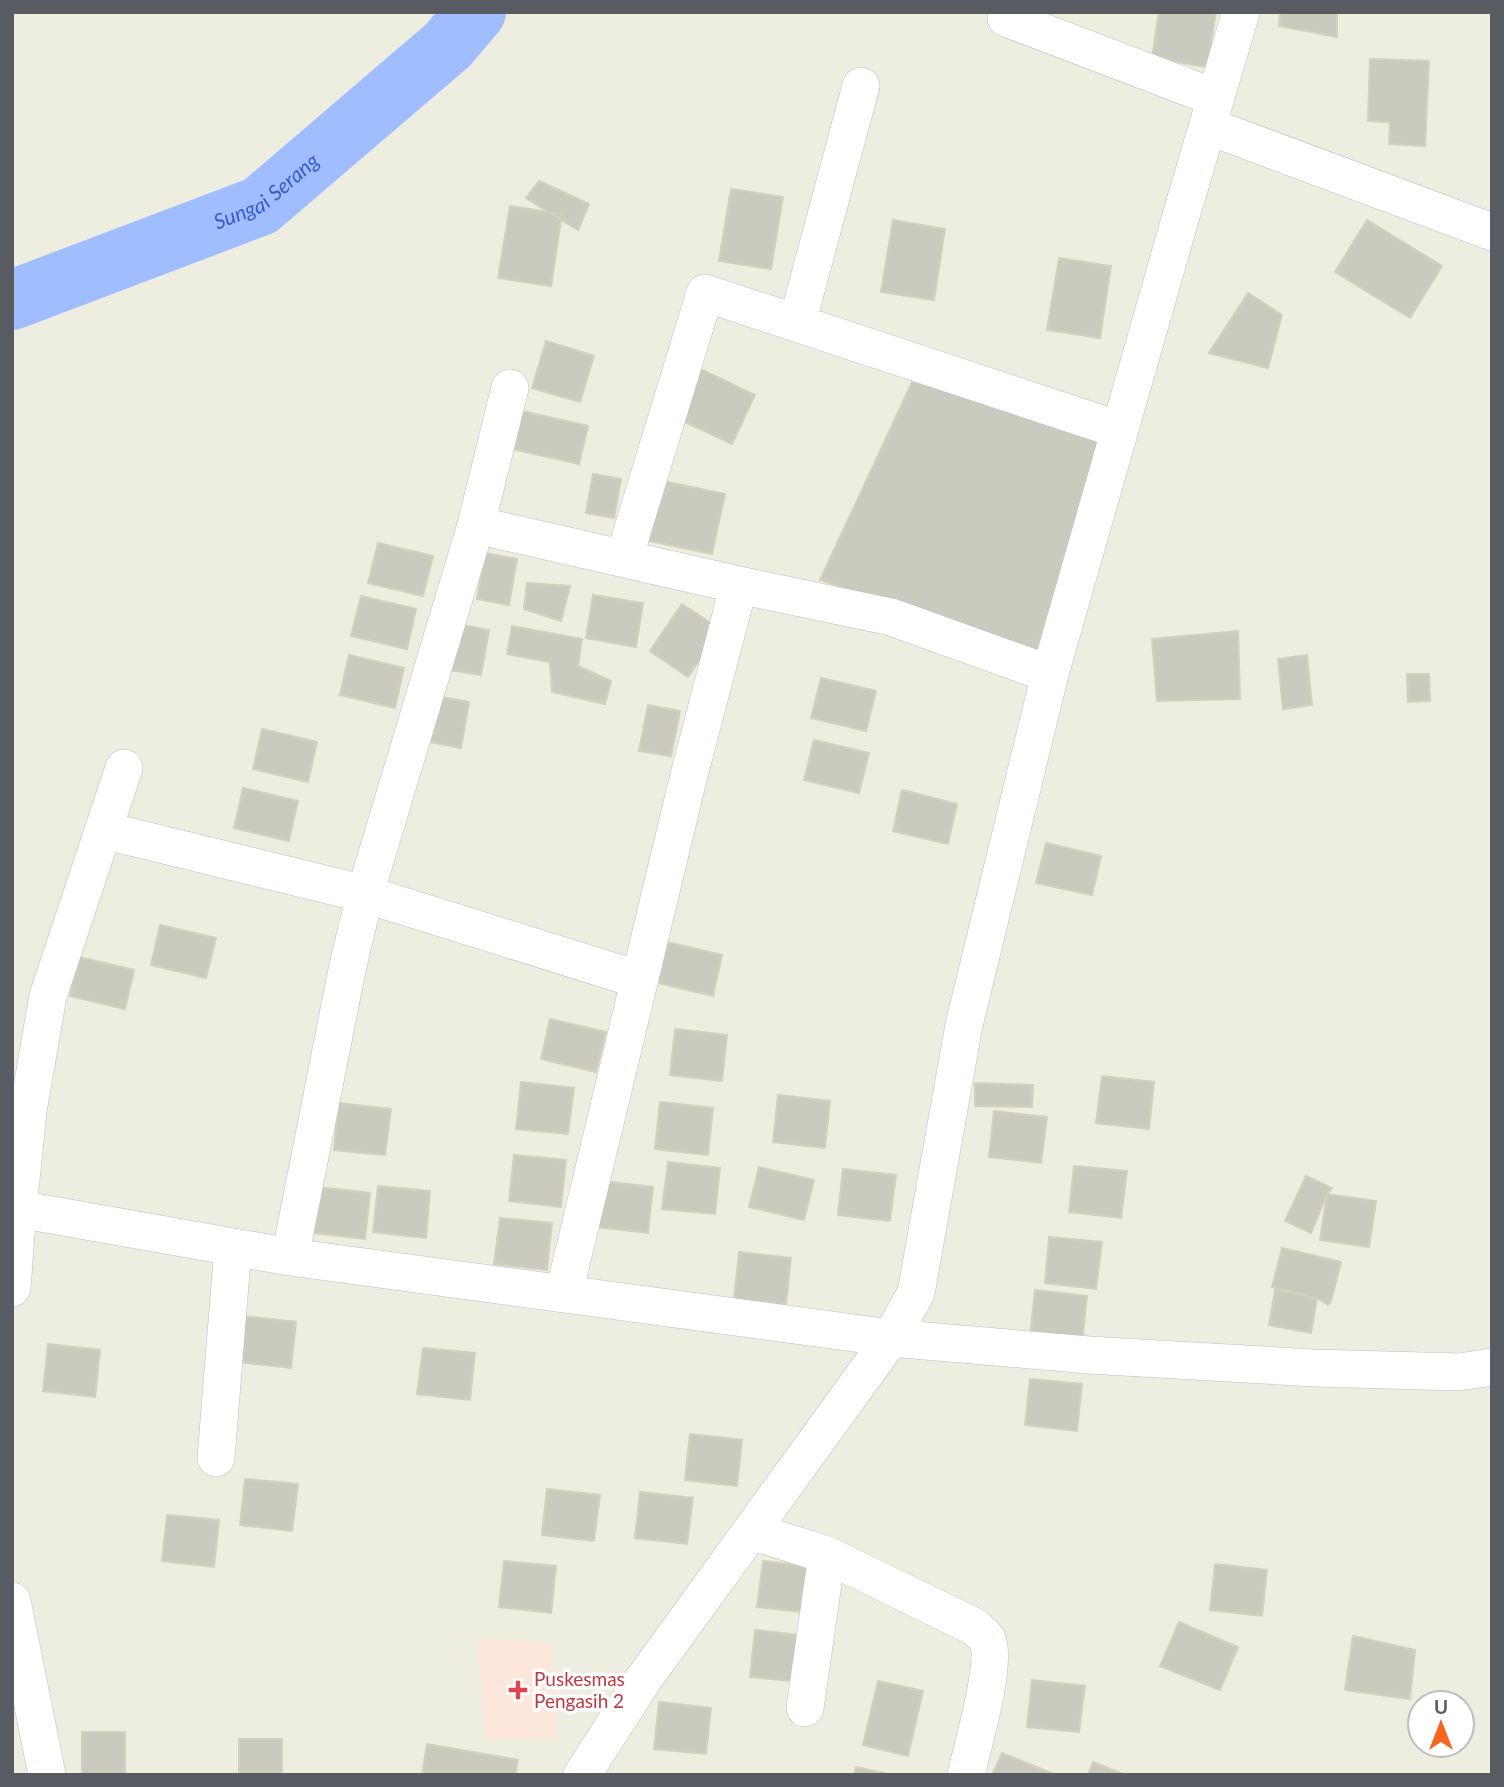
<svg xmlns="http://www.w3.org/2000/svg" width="1504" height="1787" font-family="Lato,sans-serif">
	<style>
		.medical { fill: #fde6da }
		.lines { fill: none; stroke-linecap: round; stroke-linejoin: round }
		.river { stroke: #9fbdff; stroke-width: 60 }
		.building { fill: #cbcabf; stroke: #d2d1be; stroke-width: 2 }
		.minor-casing { stroke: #bdbec5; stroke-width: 38 }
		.minor { stroke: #fff; stroke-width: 37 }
		.health-dot { fill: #e0444e; stroke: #fff; stroke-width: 2.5 }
		.labels { text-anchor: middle; stroke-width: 7; stroke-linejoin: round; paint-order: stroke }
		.health-label { font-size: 19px; fill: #be3a42; stroke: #fff; text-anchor: start }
		.water-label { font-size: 21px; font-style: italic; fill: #395ccb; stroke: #fff }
	</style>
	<rect width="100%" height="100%" fill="#edede0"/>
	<path class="medical" d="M478 1638 551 1643 556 1738 485 1740Z"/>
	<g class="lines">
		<path class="river" id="s1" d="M12 300 260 206 448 45 476 12"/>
	</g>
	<path class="building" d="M1159 12H1216L1207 67 1152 58Z
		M1280 12H1337V37L1279 26Z
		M1370 59 1429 61 1425 146 1389 144 1390 122 1368 121Z
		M539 181 589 204 578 230 526 198Z
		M731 189 783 197 771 269 719 261Z
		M510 206 562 214 551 286 498 278Z
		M893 220 945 229 934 300 881 292Z
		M1367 220 1442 266 1410 318 1335 272Z
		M1059 258 1111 266 1100 338 1047 330Z
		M1248 293 1282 315 1268 368 1209 353Z
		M546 341 594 356 580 402 532 388Z
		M696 367 755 395 732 444 672 416Z
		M915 376 1100 438 1037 650 820 580Z
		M522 411 588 426 579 464 512 449Z
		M593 474 621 479 614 518 586 513Z
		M658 480 725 494 712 554 645 540Z
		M378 543 433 556 423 596 368 583Z
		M485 553 517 559 509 605 477 599Z
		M527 583 570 586 561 621 524 609Z
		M593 595 643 603 636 647 586 638Z
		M361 596 416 609 407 649 351 636Z
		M682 604 720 629 688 677 650 651Z
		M457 624 489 630 481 675 449 670Z
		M512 626 582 639 578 666 611 681 605 704 552 692 550 662 507 654Z
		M1238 631 1240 699 1157 701 1152 639Z
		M349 655 404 668 395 708 340 695Z
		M1307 655 1312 705 1283 709 1278 659Z
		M1407 674H1429L1430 701 1408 702Z
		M821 678 876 691 866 731 811 718Z
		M437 696 469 702 461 748 429 742Z
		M648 705 680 711 671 756 639 751Z
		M262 729 317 742 308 782 253 769Z
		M814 740 869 753 859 793 804 780Z
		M243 788 298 801 289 841 234 828Z
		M902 790 957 804 948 844 893 831Z
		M1046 843 1101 856 1092 895 1036 883Z
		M160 925 216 938 206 978 151 965Z
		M667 942 722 955 713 996 658 983Z
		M79 957 134 970 125 1009 70 996Z
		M550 1019 606 1032 596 1072 541 1059Z
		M675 1029 727 1035 722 1081 670 1075Z
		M1102 1076 1154 1082 1149 1129 1096 1123Z
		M521 1082 574 1088 568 1134 516 1129Z
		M975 1083 1033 1085 1032 1107 975 1106Z
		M778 1095 830 1101 825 1148 773 1142Z
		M660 1102 713 1108 708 1155 655 1149Z
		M338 1103 391 1109 385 1155 334 1150Z
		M994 1111 1047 1117 1041 1163 989 1157Z
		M514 1155 566 1160 561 1207 509 1201Z
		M668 1162 720 1168 715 1214 662 1209Z
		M1074 1166 1127 1171 1121 1218 1069 1212Z
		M759 1167 814 1180 804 1220 749 1207Z
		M843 1169 896 1175 890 1221 838 1215Z
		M1306 1176 1332 1188 1327 1194 1311 1233 1285 1221Z
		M601 1181 653 1187 648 1233 596 1227Z
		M378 1186 430 1191 426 1238 373 1232Z
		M318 1187 370 1193 365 1239 313 1233Z
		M1327 1194 1376 1201 1369 1247 1320 1240Z
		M500 1218 552 1223 547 1270 494 1264Z
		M1049 1237 1102 1242 1096 1289 1045 1283Z
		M1282 1248 1341 1262 1331 1301 1328 1305 1317 1298 1272 1287Z
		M739 1252 791 1258 786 1304 734 1299Z
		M1035 1290 1087 1296 1082 1343 1030 1337Z
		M1275 1290 1317 1298 1311 1333 1269 1325Z
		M244 1316 296 1322 291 1368 239 1362Z
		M48 1344 100 1350 95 1397 43 1391Z
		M423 1348 475 1353 470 1400 417 1394Z
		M1030 1379 1082 1384 1077 1431 1025 1425Z
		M690 1434 742 1440 737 1486 685 1480Z
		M245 1479 298 1484 292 1531 240 1525Z
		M547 1489 600 1495 594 1541 542 1535Z
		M640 1492 693 1498 687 1544 635 1538Z
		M167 1515 219 1520 214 1567 162 1561Z
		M504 1561 556 1566 551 1613 499 1607Z
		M763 1561 815 1567 810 1613 757 1607Z
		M1215 1564 1267 1570 1262 1616 1210 1610Z
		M1179 1622 1238 1647 1220 1690 1160 1666Z
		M755 1630 807 1636 802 1682 750 1677Z
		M1353 1636 1415 1650 1410 1699 1345 1690Z
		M1032 1680 1085 1686 1079 1732 1027 1727Z
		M878 1681 923 1691 908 1756 863 1745Z
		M659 1702 711 1708 706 1754 654 1749Z
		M82 1732H125V1775H82Z
		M239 1739H282V1775H239Z
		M427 1744 518 1760 515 1775H422Z
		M1002 1753 1056 1775H992Z
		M1093 1762 1125 1775H1088Z
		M856 1767 888 1774 854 1775Z"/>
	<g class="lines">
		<g class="minor-casing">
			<path id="minor" d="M1006 18 1216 98
				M1208 126 1492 232
				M797 323 861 86
				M476 525 510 388
				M624 558 705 293 1120 430
				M103 830 365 894 640 980
				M18 1209 290 1257 891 1338 1089 1355 1314 1368 1459 1372 1492 1367
				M290 1257 347 970 365 894 476 525 739 585 891 617 1050 674
				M12 1288 18 1209 28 1111 48 996 124 768
				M564 1293 689 775 739 585
				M216 1458 233 1247
				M751 1531 827 1555 975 1627C979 1631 984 1635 987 1639 998 1662 972 1748 966 1775
				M12 1601 47 1775
				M805 1708 827 1555
				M582 1775 643 1680 891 1338 916 1293 964 1025 1050 674 1181 216 1241 12"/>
		</g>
		<use href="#minor" class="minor"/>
	</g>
	<path class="health-dot" d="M514.5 1679.5h7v7h7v7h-7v7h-7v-7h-7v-7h7z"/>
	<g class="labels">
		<g class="health-label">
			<text x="534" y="1686">Puskesmas<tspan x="534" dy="22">Pengasih 2</tspan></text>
		</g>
		<g class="water-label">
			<text dy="7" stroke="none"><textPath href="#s1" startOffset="278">Sungai Serang</textPath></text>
		</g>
	</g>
	<rect width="1504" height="1787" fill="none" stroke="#595b63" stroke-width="28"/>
	<g transform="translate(1441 1724)"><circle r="33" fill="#ffffff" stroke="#bdbdc1" stroke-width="2"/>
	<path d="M0-5L12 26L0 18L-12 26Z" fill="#f5651e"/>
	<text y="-10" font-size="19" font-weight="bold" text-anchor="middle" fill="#595b63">U</text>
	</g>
</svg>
